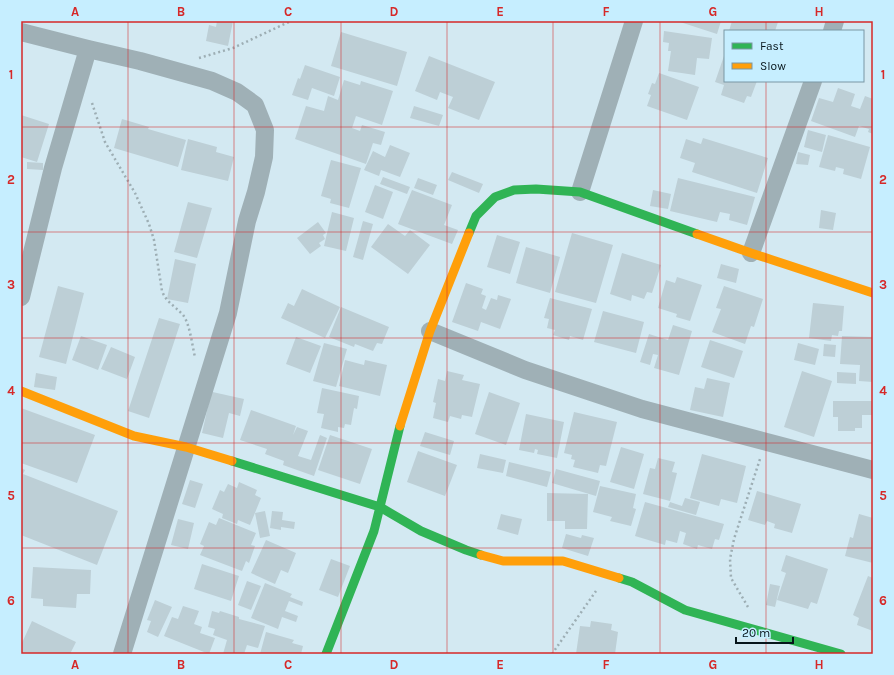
<svg xmlns="http://www.w3.org/2000/svg" width="894" height="675" font-family="Karla,sans-serif">
	<style>
		.building { fill: #bdcfd6 }
		.lines { fill: none; stroke-linecap: round; stroke-linejoin: round }
		.path { stroke: #9daeb4; stroke-width: 2.5; stroke-dasharray: 2 3; stroke-linecap: butt }
		.street { stroke: #9fb0b6; stroke-width: 18 }
		.fast { stroke: #30b455; stroke-width: 9 }
		.slow { stroke: #ff9f0a; stroke-width: 9 }
		.grid { fill: none; stroke: #d62828; stroke-width: 1; stroke-opacity: 0.55 }
		.neatline { fill: none; stroke: #d62828; stroke-width: 1.5 }
		.grid-label { font-size: 13px; text-anchor: middle; font-weight: bold; fill: #d62828 }
	</style>
	<rect width="100%" height="100%" fill="#d3e9f2"/>
	<path class="building" d="M217 21H233L228 46 206 41 209 25 216 27Z
		M677 21H721L717 34Z
		M732 21H776L778 22 775 31H729Z
		M664 31 712 38 709 59 697 58 695 75 668 71 671 51H668L669 43 663 42Z
		M341 32 407 52 397 86 331 66Z
		M725 53V81H757L751 97 747 96 744 103 721 95 724 85 715 82Z
		M429 56 495 82 479 120 448 108 453 97 440 92 437 100 415 91Z
		M305 65 340 77 334 96 312 88 308 100 292 95 298 78 300 79Z
		M659 73 699 87 687 120 647 106 651 95 648 94 652 83 655 84Z
		M344 80 360 85 361 81 393 91 382 125 356 116 352 128 360 131 362 125 385 132 381 145 373 143 366 164 295 139 306 106 324 111 328 96 338 100Z
		M838 88 855 94 851 106 860 109 865 96 873 99V134L868 132 869 129 859 126 855 137 811 121 819 98 833 102Z
		M414 106 443 115 439 126 410 118Z
		M21 115 49 124 37 162 21 157Z
		M122 119 149 127 148 129 186 140 178 167 114 148Z
		M808 130 826 135 822 152 804 147Z
		M828 135 870 147 861 179 843 174 844 169 836 167 835 171 819 167Z
		M703 138 768 158 757 193 692 172 695 163 680 158 686 139 701 144Z
		M188 139 217 147 216 152 234 157 228 181 181 170Z
		M390 145 410 153 400 177 381 170 379 176 364 170 373 151 385 157Z
		M798 152 810 155 808 165 796 164Z
		M331 160 361 168 349 208 330 203 331 199 321 196Z
		M27 162 43 163V170L27 169Z
		M452 172 483 184 479 193 448 180Z
		M383 177 410 187 407 194 380 184Z
		M418 178 437 185 433 195 414 188Z
		M678 178 755 197 747 225 729 220 730 214 720 212 717 222 670 211Z
		M375 185 393 192 383 219 365 212Z
		M412 190 452 205 444 225 458 230 452 244 398 224Z
		M653 190 671 194 668 209 650 206Z
		M188 202 212 208 197 258 174 252Z
		M821 210 836 213 833 230 819 228Z
		M332 212 354 218 346 251 324 246Z
		M363 221 373 224 363 260 353 257Z
		M318 222 326 233 323 235 325 239 319 243 321 246 310 254 297 238Z
		M388 224 405 236 410 230 430 245 408 274 371 247Z
		M572 233 613 245 596 303 555 292Z
		M497 235 520 242 510 274 487 267Z
		M526 247 560 257 550 293 516 283Z
		M622 253 661 265 652 293 647 292 644 299 632 295 631 301 610 294Z
		M175 259 196 264 188 303 167 299Z
		M721 264 739 269 736 283 717 278Z
		M677 277 702 285 690 321 676 317 677 314 658 308 666 280 675 283Z
		M466 283 483 289 481 294 486 296 482 308 486 310 491 298 497 300 498 295 511 299 500 329 481 322 478 331 452 322Z
		M58 286 84 293 66 364 39 357Z
		M724 286 763 299 754 327 751 326 745 344 712 332 721 309 716 308Z
		M302 289 340 307 325 338 281 318 288 303 294 306Z
		M550 298 592 309 583 340 570 336 569 340 553 335 555 330 547 328 549 319 544 318Z
		M813 303 844 306 842 331H839L838 336 832 335 831 341 809 338Z
		M341 307 389 327 382 344 377 343 373 351 355 344 354 347 329 337Z
		M603 311 644 322 636 353 594 342Z
		M159 318 180 324 149 418 128 411Z
		M673 325 692 331 679 375 654 368 658 355 653 354 650 365 640 362 649 334 668 340Z
		M81 336 107 345 98 370 72 360Z
		M842 336 873 337V382L859 381 860 365 840 364Z
		M296 337 321 346 310 373 286 364Z
		M710 340 743 351 734 378 701 367Z
		M324 343 347 349 336 387 313 381Z
		M798 343 819 349 815 365 794 360Z
		M824 344 836 345 835 357 823 356Z
		M111 347 135 357 127 379 101 369Z
		M345 360 364 365 365 360 387 365 380 396 339 386Z
		M447 371 464 375 462 380 480 384 472 417 462 415 461 419 450 416 448 422 433 418 436 403 433 402 438 379 445 381Z
		M802 371 832 381 814 437 784 427Z
		M837 372 856 373V384L837 383Z
		M36 373 57 377 55 390 34 387Z
		M707 378 730 383 723 417 690 410 695 387 704 389Z
		M322 388 359 396 357 409 354 408 351 425 345 424 344 428 338 427V432L321 428 324 414 317 413Z
		M208 391 244 399 240 416 229 413 223 438 202 433 209 402Z
		M489 392 520 403 506 445 475 434Z
		M833 401H873V415H862V428H855V431H838V417H833Z
		M21 408 95 435 77 483 21 463Z
		M251 410 296 426 293 435 297 427 308 431 298 456 311 460 320 435 327 438 314 476 283 465 284 461 265 454 267 449 240 440Z
		M574 412 617 422 606 466 600 465 598 473 573 467 575 460 571 459 572 455 564 453Z
		M526 414 564 422 557 458 537 454 538 450 535 449 534 453 519 450Z
		M425 432 454 441 450 455 420 446Z
		M330 435 372 449 360 484 318 470Z
		M621 447 644 454 634 489 610 482Z
		M418 451 457 465 445 496 407 482Z
		M480 454 506 460 503 473 477 468Z
		M702 454 746 466 737 503 721 499 719 506 690 498Z
		M658 458 675 462 672 472 677 473 670 501 643 494 650 468 655 469Z
		M509 462 551 472 547 487 506 476Z
		M21 468 25 470 23 474 118 511 97 565 21 535Z
		M556 469 600 481 596 496 552 483Z
		M190 480 203 484 195 508 182 504Z
		M239 482 257 490 255 495 261 498 250 525 238 520 237 524 222 518 223 514 212 509 220 490 224 492 228 484 237 488Z
		M600 486 636 494 633 508 636 509 631 526 610 521 612 517 593 512Z
		M757 491 801 504 792 533 774 528 775 524 767 521 765 525 748 520Z
		M547 493 588 494 587 529H565V521H547Z
		M685 498 700 502 696 515 668 507 670 502 682 506Z
		M645 502 724 524 719 540 715 539 712 549 698 545 697 549 683 544 686 533 680 531 677 543 666 540 665 545 635 536Z
		M265 511 270 536 260 538 255 513Z
		M272 511 283 512 282 520 295 522 294 529 281 527V530L270 528Z
		M501 514 522 519 518 535 497 529Z
		M859 514 873 518V563L845 556 850 537 853 538Z
		M219 518 256 533 251 545 255 546 249 563 246 561 242 571 200 555 204 546 200 544 209 522 216 525Z
		M178 519 194 523 188 549 171 545Z
		M566 534 581 538 582 535 594 538 588 556 562 548Z
		M266 540 296 553 288 573 281 570 275 584 251 573Z
		M786 555 828 569 817 604 811 602 808 609 777 600 786 573 781 571Z
		M331 559 350 566 338 597 319 590Z
		M202 564 239 576 231 601 194 589Z
		M33 567 91 570 90 594H77L76 608 43 606V599L31 598Z
		M868 576 873 578V631L857 625 859 618 853 615Z
		M247 581 261 586 251 610 238 605Z
		M265 583 292 594 290 597 303 602 302 606 289 601 285 611 298 616 296 622 282 617 278 629 251 618Z
		M770 584 780 586 775 607 766 605Z
		M155 600 172 607 158 637 147 632 151 621 147 620Z
		M183 606 199 611 194 624 202 627 200 633 215 638 209 654 164 636 172 617 178 619Z
		M212 611 219 613 220 611 239 617V619L265 626 258 648 247 645 244 654H223L227 640 213 635 215 629 208 627Z
		M32 621 76 642 70 654H21V645Z
		M591 621 612 624 611 630 618 632 615 654H576L580 626 590 627Z
		M266 632 294 640 292 643 303 646 301 654H260Z"/>
	<g class="lines">
		<path class="path" d="M199 58 233 48 291 21
			M92 103 105 142 135 193 149 224 154 240 162 291C166 302 175 306 183 315 190 324 192 345 195 357
			M748 607 731 578 730 559 734 539 760 459
			M552 654 596 591"/>
		<path class="street" d="M832 31 835 21
			M21 32 88 49 140 61 212 81 237 92 255 105 265 130 264 157 256 192 247 221 228 313 122 654
			M580 192 634 21
			M751 253 813 81
			M21 297 53 168 88 49
			M430 331 525 370 642 409 873 470"/>
		<path class="fast" d="M469 233 476 216 495 197 514 190 536 189 580 192 697 234
			M232 461 380 507 421 531 466 550 481 555
			M619 578 632 582 685 610 841 654
			M326 654 374 531 400 426"/>
		<path class="slow" d="M697 234 751 253 873 293
			M21 391 134 436 186 447 232 461
			M400 426 430 331 469 233
			M481 555 503 561H563L619 578"/>
	</g>
	<path class="grid" d="M128 21V654M234 21V654M341 21V654M447 21V654M553 21V654M660 21V654M766 21V31M766 81V654M21 127H873M21 232H873M21 338H873M21 443H873M21 548H873"/>
	<rect width="894" height="675" fill="none" stroke="#c6eeff" stroke-width="44"/>
	<rect x="724" y="30" width="140" height="52" fill="#c6eeff" stroke="#7a97a4"/>
	<rect x="732" y="43" width="20" height="6" fill="#30b455" stroke="#7a97a4"/>
	<text x="760" y="50" font-size="12" fill="#07151b">Fast</text>
	<rect x="732" y="63" width="20" height="6" fill="#ff9f0a" stroke="#7a97a4"/>
	<text x="760" y="70" font-size="12" fill="#07151b">Slow</text>
	<path d="M736 637v6h57v-6" fill="none" stroke="#07151b" stroke-width="2"/>
	<text x="742" y="637" font-size="12" fill="#07151b" stroke="#c6eeff" stroke-width="3" paint-order="stroke">20 m</text>
	<rect x="22" y="22" width="850" height="631" class="neatline"/>
	<g class="grid-label">
		<text x="75" y="16">A</text>
		<text x="181" y="16">B</text>
		<text x="288" y="16">C</text>
		<text x="394" y="16">D</text>
		<text x="500" y="16">E</text>
		<text x="606" y="16">F</text>
		<text x="713" y="16">G</text>
		<text x="819" y="16">H</text>
		<text x="11" y="79">1</text>
		<text x="883" y="79">1</text>
		<text x="11" y="184">2</text>
		<text x="883" y="184">2</text>
		<text x="11" y="289">3</text>
		<text x="883" y="289">3</text>
		<text x="11" y="395">4</text>
		<text x="883" y="395">4</text>
		<text x="11" y="500">5</text>
		<text x="883" y="500">5</text>
		<text x="11" y="605">6</text>
		<text x="883" y="605">6</text>
		<text x="75" y="669">A</text>
		<text x="181" y="669">B</text>
		<text x="288" y="669">C</text>
		<text x="394" y="669">D</text>
		<text x="500" y="669">E</text>
		<text x="606" y="669">F</text>
		<text x="713" y="669">G</text>
		<text x="819" y="669">H</text>
	</g>
</svg>
